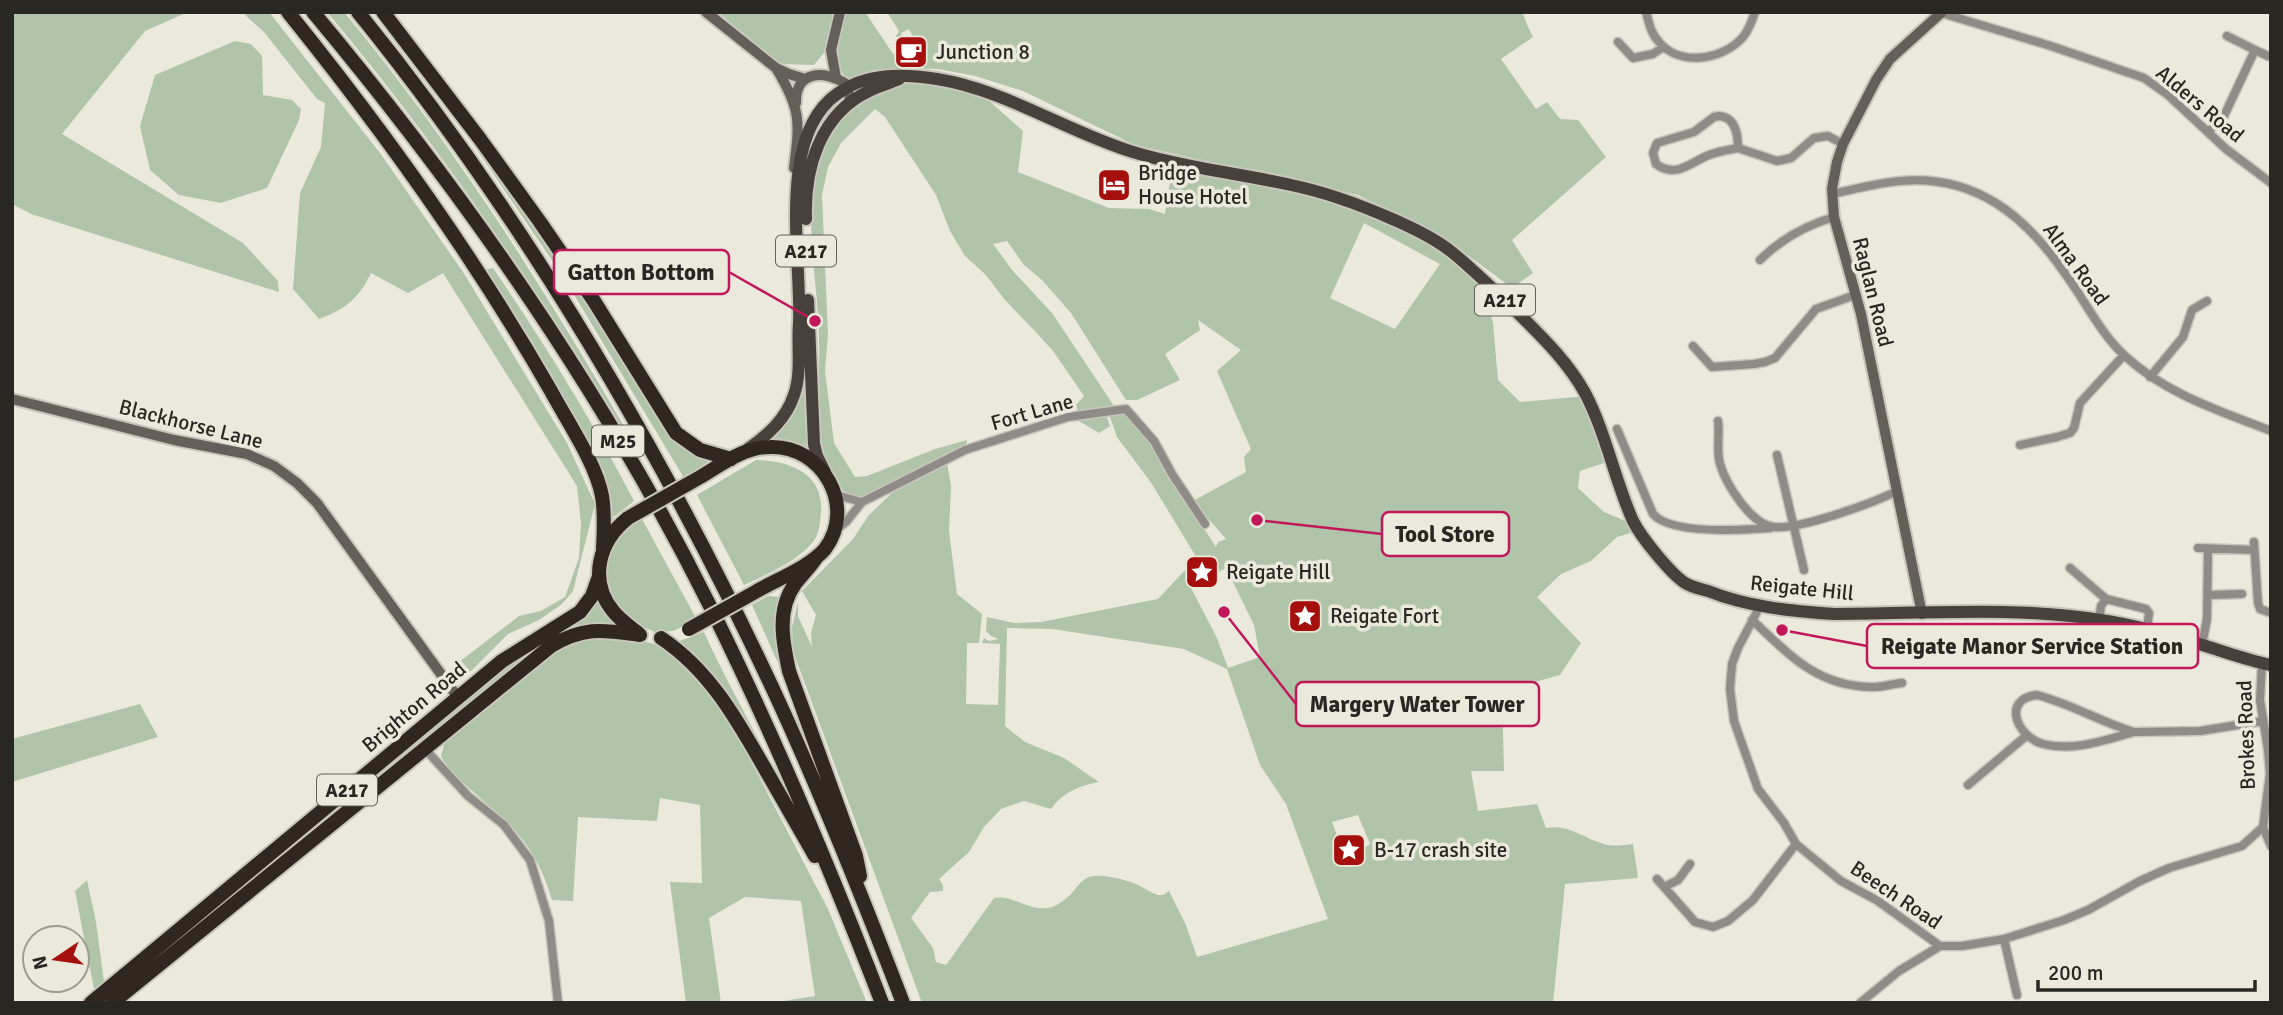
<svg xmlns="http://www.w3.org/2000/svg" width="2283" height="1015" font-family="Signika,sans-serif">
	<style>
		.green { fill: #afc4a9; fill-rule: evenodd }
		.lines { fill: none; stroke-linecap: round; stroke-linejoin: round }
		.street-casing { stroke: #c8c6bb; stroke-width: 11 }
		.secondary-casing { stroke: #c8c6bb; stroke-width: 14 }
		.primary-casing { stroke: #c8c6bb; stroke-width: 16 }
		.highway-casing { stroke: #c8c6bb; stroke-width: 18 }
		.street { stroke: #8f8b87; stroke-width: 8 }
		.secondary { stroke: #655f5a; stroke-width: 10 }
		.primary { stroke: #48403a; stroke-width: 12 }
		.highway { stroke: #302721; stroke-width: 14 }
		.highway-bridge-casing { stroke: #c8c6bb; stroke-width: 18; stroke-linecap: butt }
		.highway-bridge { stroke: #302721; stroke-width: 14 }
		.labels { text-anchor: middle; stroke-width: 7; stroke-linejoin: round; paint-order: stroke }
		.shield { fill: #ebe9dc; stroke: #62615a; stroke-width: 2 }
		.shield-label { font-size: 19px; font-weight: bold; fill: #282722 }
		.poi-label { font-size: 21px; fill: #282722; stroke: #ebe9dc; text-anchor: start }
		.street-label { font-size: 21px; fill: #282722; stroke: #ebe9dc }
		.leader { fill: none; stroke: #c2185b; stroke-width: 2.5 }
		.callout-dot { fill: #c2185b; stroke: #ebe9dc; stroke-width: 2.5 }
		.callout { fill: #ebe9dc; stroke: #c2185b; stroke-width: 2.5 }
		.callout-label { font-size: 23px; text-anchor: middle; font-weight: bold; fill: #282722 }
	</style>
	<rect width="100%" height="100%" fill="#ebe9dc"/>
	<path class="green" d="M12 12H188L145 31 62 134 243 243 278 281 279 292 31 214 12 204Z
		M242 12H269L380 153 463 272 567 443 595 504 573 591 562 604 539 620 508 634 465 677H457L450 669 519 616 541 611 565 597 579 558 581 523 577 486 443 273 408 293 371 273C359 298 346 309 319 319L293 289 300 193 321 147 325 103 317 99 264 32Z
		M327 12H344C456 147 549 296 636 447L633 448C542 295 441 148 327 12Z
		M718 12H835L827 49 814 65 779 64Z
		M845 12H865L893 54 898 52 903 62 922 54 909 29 901 33 902 35 897 38 896 36 899 31 887 12H1522C1526 21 1528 28 1533 37L1501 59 1536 109 1547 102 1560 119 1578 120 1606 157 1512 240 1533 273 1512 288 1445 238 1358 195 1135 145 1023 91 975 76 938 69 901 68 848 81 835 61Z
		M235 41 251 44 262 56 263 95 292 100 301 109 299 120 267 188 221 203 179 195 150 170 140 126 155 75Z
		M906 76 990 94 988 100 1023 131 1018 172 1109 208 1149 209 1165 214 1173 163 1296 186 1406 224 1479 275 1493 323 1498 380 1520 402 1586 396 1607 462 1580 471 1578 488 1604 512 1635 525 1634 532 1617 537 1591 561 1561 574 1537 597 1581 643 1560 675 1502 691 1504 771H1471L1478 811 1537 804 1546 828C1569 824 1583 838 1604 844 1613 847 1624 845 1633 844L1638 878 1565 884 1553 1003H922L793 651 792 627 798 602V616L812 647 811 633 816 615 802 591 853 539 869 515 895 490 947 463 951 486 949 531 957 594 982 614 979 643H967L966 704 998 705 1000 644 982 643 984 638 989 641 999 639 991 636 986 631 987 617 1014 623 1041 622 1158 599 1188 567 1198 560 1152 484 1117 437 1109 414 1124 412 1150 438 1169 475 1216 547 1218 542 1226 539 1193 501 1246 472 1244 457 1251 449 1217 371 1241 350 1198 320 1200 330 1165 354 1180 380 1137 400H1126L1071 313 1042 280 1024 265 1007 241 993 244 1013 271 1052 313 1114 406 1078 411 1076 405 1084 396 1053 351 1034 330 1005 300 985 274 965 256 950 231 936 195 885 117 875 109 841 143 828 167 822 195 828 335 825 371 834 443 855 477 867 476 935 449 967 440 966 448 861 500C837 495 827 470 821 448 819 441 820 431 820 422 818 394 820 366 819 337 818 283 805 232 815 178 816 171 817 164 819 157 836 113 868 98 906 76ZM1364 223 1440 264 1395 329 1330 298ZM1226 568 1254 625 1260 657 1228 668 1217 638 1190 586ZM1007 628 1052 629 1184 649 1227 669 1260 765 1286 804 1328 919 1197 957 1186 925 1169 891 1163 895H1158C1151 893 1145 888 1138 885 1127 880 1096 871 1085 879 1079 883 1075 890 1070 895 1063 901 1056 907 1047 908 1028 911 1012 894 994 898L946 965 936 962 933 948 911 918 930 892 943 891V885L939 879 969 852 984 827 1001 809 1024 801 1051 809C1063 792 1079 786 1099 782L1064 758 1025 742 1005 726ZM1358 815 1370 844 1346 859 1332 822Z
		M429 79 501 177 569 275 677 442C688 452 701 455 711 464L684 478 564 278Z
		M493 268C544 343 592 420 634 501L611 519 605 473 550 373 484 270Z
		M804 373H807L810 449 808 452 768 442C791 416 799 408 804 373Z
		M1106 415 1110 426 1099 433 1077 420Z
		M756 460C790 461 824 473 821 513 820 523 819 536 812 543 795 563 767 574 744 585L697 495Z
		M642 519 697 620 673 631 655 632 630 621 613 604 606 588 609 551 623 532Z
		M598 593 619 626 579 627 104 1003H97L406 746Z
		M768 596 782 597 776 627 778 663 752 605Z
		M704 632C725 679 751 723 773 769 746 725 722 669 677 642Z
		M588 636 635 639 661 646 678 658 706 686 738 737 828 909 867 1003H771L815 996 801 901 745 897 709 918 721 1003H686L670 882 702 883 700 805 660 798 657 821 578 817 573 901 552 900C537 849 517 830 478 796 464 783 450 773 441 756L446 737 554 649Z
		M140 704 158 737 12 782V739Z
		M87 880 96 922 104 982 94 989 75 891Z"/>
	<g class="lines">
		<g class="street-casing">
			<path id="street" d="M1646 12C1649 23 1651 34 1659 42 1680 67 1723 60 1743 37 1749 30 1752 21 1755 12
				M1938 12 2051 46 2144 78 2168 95 2226 149 2271 183
				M1618 42 1633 58 1653 54 1663 47
				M2255 50 2268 56
				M1719 116C1735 117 1738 134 1738 148 1728 150 1719 151 1709 155 1691 162 1676 179 1656 164L1653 153 1657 143 1694 132 1714 117Z
				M2208 132 2224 116 2255 50 2227 36
				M1738 148 1777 161 1791 158 1814 138 1828 136 1843 144
				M1832 194C1855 189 1877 183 1900 181 1975 174 2026 216 2066 275 2086 302 2100 333 2125 356 2166 394 2220 411 2271 431
				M1760 260C1780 240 1807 225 1834 217
				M1693 346 1712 367 1754 364 1765 362 1775 358 1816 309 1855 295
				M2150 377 2183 337 2192 310 2207 301
				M1718 421C1720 435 1716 450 1720 464 1726 484 1751 525 1774 527 1799 530 1873 503 1897 491
				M1617 429 1653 514C1671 535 1744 530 1770 528
				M2020 445 2057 437 2070 433 2074 428 2080 403 2124 355
				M1777 455 1804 570
				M836 495 862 502
				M836 530 846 522 862 502 965 450 1068 417 1126 409 1154 441 1172 474 1205 524
				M2254 542 2258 603 2260 609 2271 613
				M2198 548 2254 550
				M2070 568 2106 599 2101 606 2099 620
				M2209 595 2242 594
				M2106 599 2146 609 2149 613 2147 629
				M1760 606 1738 648 1732 664 1730 689 1734 721 1758 789 1784 823 1796 844 1841 881 1878 901 1940 946H1962L2004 939 2064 920 2088 910 2140 881 2169 868 2242 846 2263 827
				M1752 620C1789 654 1815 685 1869 687 1880 688 1891 684 1902 683
				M2202 645 2207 619 2208 549
				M2262 663 2260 700 2268 750 2270 774 2263 827 2271 846
				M2037 695C2071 704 2101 722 2134 732 2105 740 2073 752 2043 744 2017 737 2001 699 2037 695Z
				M2134 732 2200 731 2263 721
				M424 748 468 796 504 825 530 860 549 921 558 1003
				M1968 785 2026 736
				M1657 879 1695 922 1713 927 1728 921 1753 900 1796 844
				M1664 887 1678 880 1690 864
				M2004 939 2017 995
				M1860 1003 1899 971 1940 946"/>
		</g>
		<g class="secondary-casing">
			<path id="secondary" d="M706 12 776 68 789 74 805 79
				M776 68C801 109 800 121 794 168
				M836 78 831 50 840 12
				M796 103C795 70 825 70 846 84L850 98 848 104
				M12 399 174 440 247 454 274 466 297 483 317 503 459 699
				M1922 614 1861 314 1834 217 1832 189 1837 162 1843 144 1876 80 1890 59 1942 12"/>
		</g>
		<g class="primary-casing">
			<path id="primary" d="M806 219C804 169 820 114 869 91 879 86 890 83 899 79
				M808 300 814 444 817 456 825 472
				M748 449C768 435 786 419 794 395 802 372 797 347 799 323 802 258 776 137 837 94 867 72 902 74 937 79 1006 90 1067 132 1133 152 1185 168 1238 173 1291 185 1325 192 1358 204 1390 218 1411 227 1435 238 1453 253 1476 272 1497 293 1518 313 1543 338 1568 362 1585 393 1606 433 1615 481 1633 521 1641 537 1670 573 1685 583 1691 587 1701 589 1708 591 1748 607 1791 611 1834 614 1922 614 2014 606 2101 620 2134 625 2167 634 2199 644 2223 651 2246 660 2271 665"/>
		</g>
		<g class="highway-casing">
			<path id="highway" d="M288 12C384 131 475 258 551 391 567 421 596 463 602 496 605 513 604 531 603 549
				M313 12C466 195 604 393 710 606 774 735 830 868 882 1003
				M358 12C524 217 660 448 772 687 820 790 862 896 903 1003
				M383 12 480 139 540 222 594 301 676 433 700 450 731 459
				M702 476C722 464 744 447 770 447 822 445 857 506 825 549 811 566 776 580 757 591
				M628 518C599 541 588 580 613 611 620 620 629 626 638 633
				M816 558C810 567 802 575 795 584 776 610 783 643 789 671L856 856 860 876
				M661 638C709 670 736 718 764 767 781 797 798 826 815 856
				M91 1003 502 661 580 612 592 596 598 579
				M112 1003 551 646C585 626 603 630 640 635"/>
		</g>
		<use href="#street" class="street"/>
		<use href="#secondary" class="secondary"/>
		<use href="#primary" class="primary"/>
		<use href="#highway" class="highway"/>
		<g class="highway-bridge-casing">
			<path id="highway-bridge" d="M628 518 702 476
				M689 629 757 591"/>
		</g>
		<use href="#highway-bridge" class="highway-bridge"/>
	</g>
	<defs>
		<g id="cafe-square" transform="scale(1.75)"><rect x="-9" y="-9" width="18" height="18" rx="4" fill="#a5100d" stroke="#ebe9dc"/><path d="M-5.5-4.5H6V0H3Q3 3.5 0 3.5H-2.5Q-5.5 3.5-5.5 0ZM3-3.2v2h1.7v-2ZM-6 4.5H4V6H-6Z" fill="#fff"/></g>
		<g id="hotel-square" transform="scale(1.75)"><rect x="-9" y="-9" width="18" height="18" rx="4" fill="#a5100d" stroke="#ebe9dc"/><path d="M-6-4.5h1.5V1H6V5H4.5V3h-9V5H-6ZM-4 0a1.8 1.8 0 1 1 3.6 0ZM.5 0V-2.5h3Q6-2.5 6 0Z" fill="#fff"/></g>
		<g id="sight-square" transform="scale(1.75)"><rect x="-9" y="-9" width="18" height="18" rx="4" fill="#a5100d" stroke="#ebe9dc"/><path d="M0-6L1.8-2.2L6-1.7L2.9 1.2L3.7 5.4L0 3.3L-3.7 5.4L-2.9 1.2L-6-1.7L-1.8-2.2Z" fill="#fff"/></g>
	</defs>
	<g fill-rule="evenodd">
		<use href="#cafe-square" x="911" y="52"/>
		<use href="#hotel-square" x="1114" y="185"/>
		<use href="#sight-square" x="1202" y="572"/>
		<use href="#sight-square" x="1305" y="616"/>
		<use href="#sight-square" x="1349" y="850"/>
	</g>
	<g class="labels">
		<g class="shield">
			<rect x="776" y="235.5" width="60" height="31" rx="5"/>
			<rect x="1475" y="284.5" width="60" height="31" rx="5"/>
			<rect x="592" y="425.5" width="52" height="31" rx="5"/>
			<rect x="317" y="774.5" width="60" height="31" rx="5"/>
		</g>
		<g class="shield-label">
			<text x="806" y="258">A217</text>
			<text x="1505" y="307">A217</text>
			<text x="618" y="448">M25</text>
			<text x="347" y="797">A217</text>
		</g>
		<g class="poi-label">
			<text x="936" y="59">Junction 8</text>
			<text x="1138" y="180">Bridge<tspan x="1138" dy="24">House Hotel</tspan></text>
			<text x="1226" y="579">Reigate Hill</text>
			<text x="1330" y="623">Reigate Fort</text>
			<text x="1374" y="857">B-17 crash site</text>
		</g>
		<g class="street-label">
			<text transform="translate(2200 104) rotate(40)" y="7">Alders Road</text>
			<text transform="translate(2076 264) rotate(54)" y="7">Alma Road</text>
			<text transform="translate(1873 292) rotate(76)" y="7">Raglan Road</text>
			<text transform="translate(1032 412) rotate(-16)" y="7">Fort Lane</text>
			<text transform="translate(191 424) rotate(14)" y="7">Blackhorse Lane</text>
			<text transform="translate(1802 588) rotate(6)" y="7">Reigate Hill</text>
			<text transform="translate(414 707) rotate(-40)" y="7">Brighton Road</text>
			<text transform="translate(2246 735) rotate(-92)" y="7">Brokes Road</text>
			<text transform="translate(1896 895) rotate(34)" y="7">Beech Road</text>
		</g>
	</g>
	<path class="leader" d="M815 321L729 272M1257 520L1382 534M1782 630L1867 646M1224 612L1296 704"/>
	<g class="callout-dot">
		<circle cx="815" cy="321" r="7"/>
		<circle cx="1257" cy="520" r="7"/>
		<circle cx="1782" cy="630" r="7"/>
		<circle cx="1224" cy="612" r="7"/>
	</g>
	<g class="callout">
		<rect x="554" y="250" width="175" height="44" rx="7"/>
		<rect x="1382" y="512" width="127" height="44" rx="7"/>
		<rect x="1867" y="624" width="331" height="44" rx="7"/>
		<rect x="1296" y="682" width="243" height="44" rx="7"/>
	</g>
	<g class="callout-label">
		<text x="641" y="280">Gatton Bottom</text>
		<text x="1445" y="542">Tool Store</text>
		<text x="2032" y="654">Reigate Manor Service Station</text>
		<text x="1417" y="712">Margery Water Tower</text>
	</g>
	<rect width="2283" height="1015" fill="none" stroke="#282722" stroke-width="28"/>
	<g transform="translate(56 959) rotate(257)"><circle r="33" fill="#ebe9dc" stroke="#9d9b92" stroke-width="2"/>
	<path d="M0-5L12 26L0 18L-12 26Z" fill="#a5100d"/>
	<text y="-10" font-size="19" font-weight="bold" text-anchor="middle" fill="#282722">N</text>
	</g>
	<path d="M2038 980v10h217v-10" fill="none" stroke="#282722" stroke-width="3.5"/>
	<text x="2048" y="980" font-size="21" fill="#282722" stroke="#ebe9dc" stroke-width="5" paint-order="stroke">200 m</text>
</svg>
